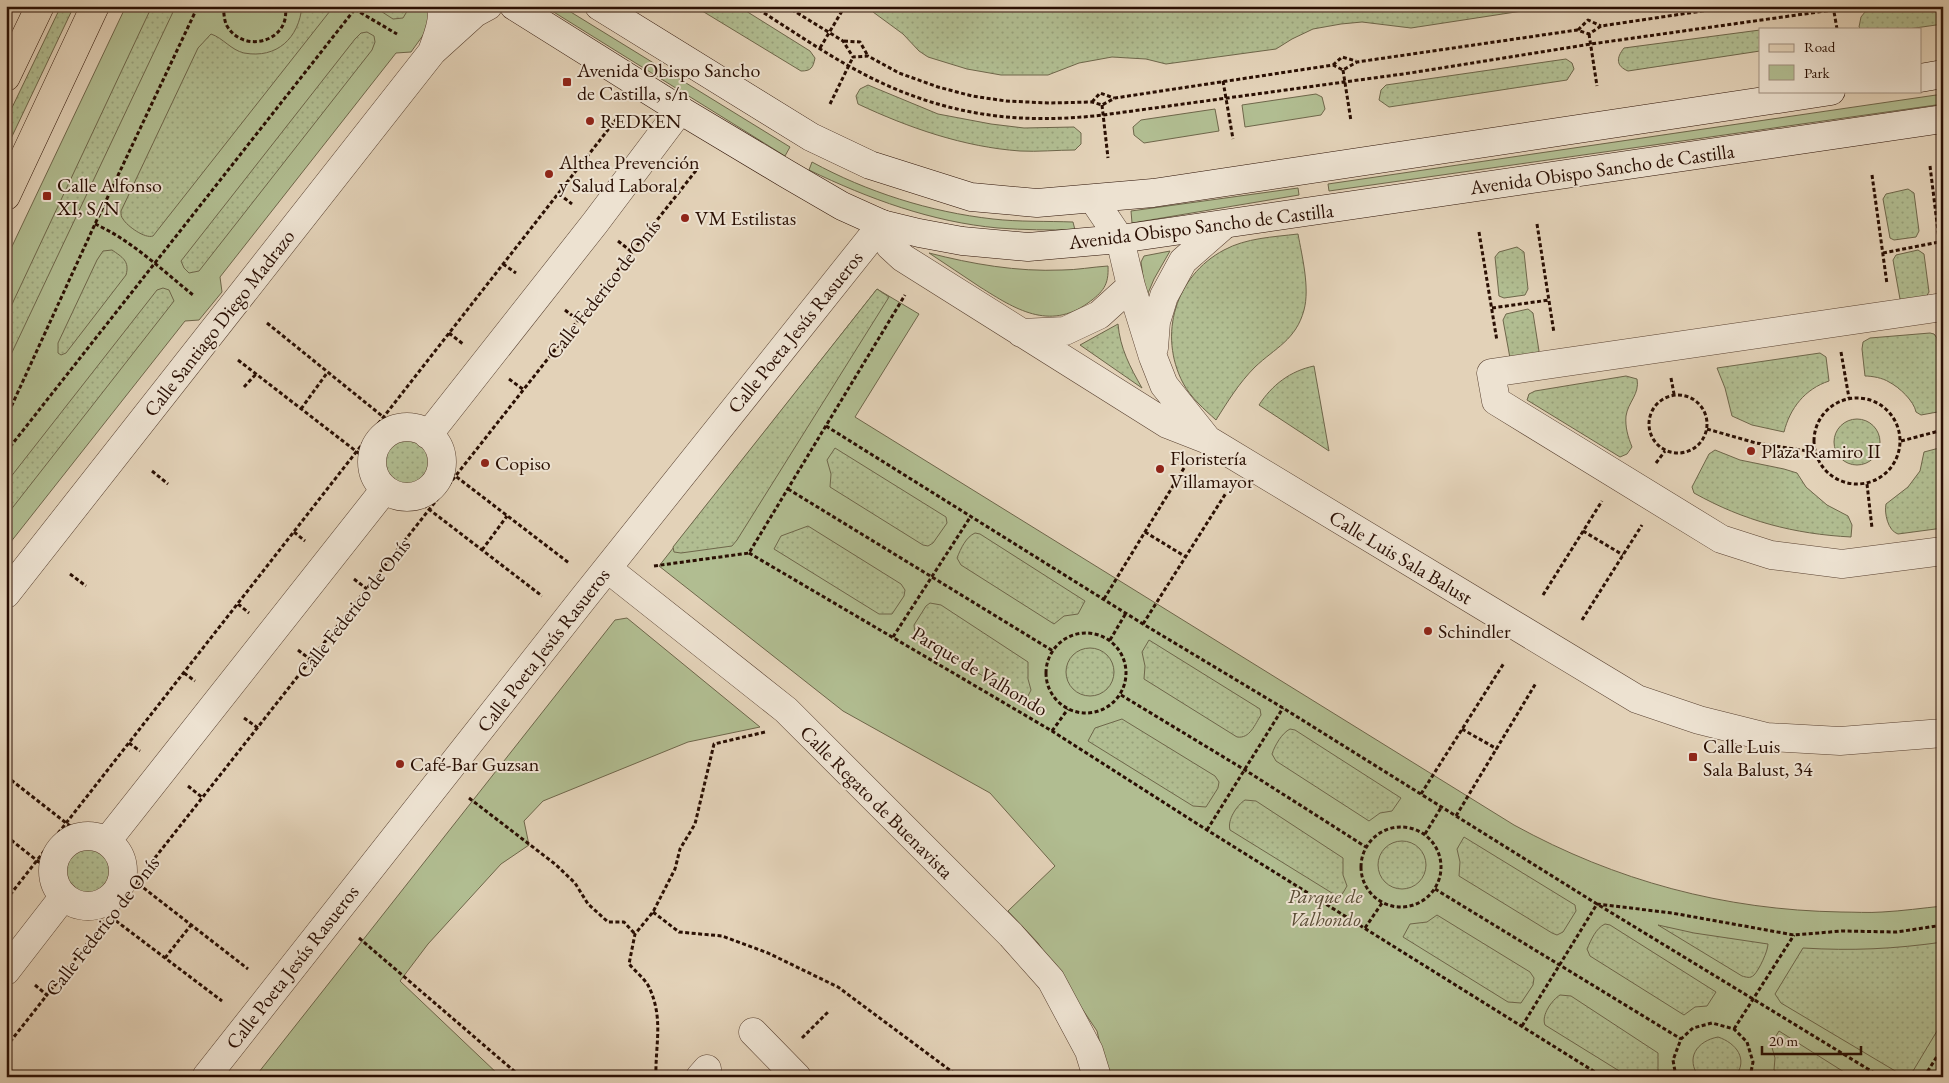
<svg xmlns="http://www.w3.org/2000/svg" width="1949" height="1083" font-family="'EB Garamond',serif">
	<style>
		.green { fill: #b1bd91; stroke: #6e664a }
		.garden { fill: url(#garden-dots); stroke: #6e664a }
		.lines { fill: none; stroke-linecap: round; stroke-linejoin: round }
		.street-casing { stroke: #584030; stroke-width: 29 }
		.secondary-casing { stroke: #2a0f03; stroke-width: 29 }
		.primary-casing { stroke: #2a0f03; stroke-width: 29 }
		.path { stroke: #2a0f03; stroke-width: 3; stroke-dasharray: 4 2.5; stroke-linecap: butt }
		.street { stroke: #ede2d1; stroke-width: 28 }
		.secondary { stroke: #ede2d1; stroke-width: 28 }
		.primary { stroke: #e3d2b8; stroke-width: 28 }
		.poi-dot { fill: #8f2418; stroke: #ede2d1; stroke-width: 2 }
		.labels { text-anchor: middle; stroke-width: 4; stroke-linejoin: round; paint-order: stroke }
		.poi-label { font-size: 20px; fill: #2a0f03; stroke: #ede2d1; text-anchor: start }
		.street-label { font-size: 20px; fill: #2a0f03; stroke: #ede2d1 }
		.park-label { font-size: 20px; font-style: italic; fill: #594c35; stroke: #ede2d1 }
	</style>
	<defs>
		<pattern id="garden-dots" width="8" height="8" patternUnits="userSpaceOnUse" patternTransform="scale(1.25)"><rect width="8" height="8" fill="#b1bd91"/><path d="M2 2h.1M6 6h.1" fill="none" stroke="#98a17b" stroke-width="1.8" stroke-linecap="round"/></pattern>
	</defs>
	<rect width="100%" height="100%" fill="#e3d2b8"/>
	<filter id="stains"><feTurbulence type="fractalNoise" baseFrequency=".004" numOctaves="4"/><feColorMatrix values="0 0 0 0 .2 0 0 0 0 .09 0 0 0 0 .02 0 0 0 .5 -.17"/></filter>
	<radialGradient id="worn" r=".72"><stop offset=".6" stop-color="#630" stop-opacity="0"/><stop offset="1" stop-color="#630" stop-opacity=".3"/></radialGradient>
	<path class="green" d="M126 6H431L429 27 411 52 396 53 220 277 222 292 199 320 185 321 6 548V259Z
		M544 6H561L790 147 785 156Z
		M1316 94 1322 97 1325 109 1321 115 1245 127 1242 105Z
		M1943 94V104L1329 191 1328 184Z
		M1215 109 1219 131 1144 143 1134 135 1133 127 1141 120Z
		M812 162C867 192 930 212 993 219 1019 222 1047 221 1073 222L1075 230C1049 230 1024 230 998 228 932 222 869 199 809 170Z
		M1298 188 1299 195 1132 223 1131 211Z
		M1170 251 1154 279 1146 298 1141 262 1144 256Z
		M929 253C972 264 1017 272 1062 270 1077 270 1092 267 1108 266 1109 285 1103 292 1088 303 1049 331 1015 309 980 287 963 276 946 264 929 253Z
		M877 289 919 314 855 417 1514 825C1616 881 1724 910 1841 912 1854 912 1869 913 1882 912 1902 911 1923 908 1943 906V1077H1108L1097 1031 1038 943 1008 911 1055 866 990 793 843 711 659 566Z
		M627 618 760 727 688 742 543 801 524 821 529 845 501 864 428 944 400 981 501 1077H255L615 620Z"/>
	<path class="garden" d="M61 6H74L6 149V120Z
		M152 6H173V12L6 365V317Z
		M302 6H322L330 11 153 236C145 239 127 226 123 219 121 217 121 214 121 211L198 48 211 34C223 38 231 50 244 53 277 59 299 38 302 6Z
		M373 6H408L409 8 403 18 393 19Z
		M694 6H738L810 51 815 58C813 68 811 71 801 71Z
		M877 6H1013L1019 10 1044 6H1532L1522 11 1411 28 1362 22 1341 24 1313 29 1292 39 1276 49 1166 64 1146 59 1112 57 1079 63 1048 75H1001L967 69 928 57 919 51 903 34 873 12Z
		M1908 6H1943V24L1908 29H1861L1859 27 1861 17 1865 12Z
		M1760 30V51L1628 71C1616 66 1616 58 1624 48Z
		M367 32 374 36 375 42 372 50 199 271 189 273 184 268 181 261 355 39 361 33Z
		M1566 59 1572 63 1574 69 1567 80 1389 107 1379 100 1381 90 1386 85Z
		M868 85 938 114 991 124 1024 128 1074 127 1081 133V144L1075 150C1057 150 1038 152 1020 151 964 147 909 128 858 104L856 96 860 89Z
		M1908 189 1914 193 1919 231 1916 237 1894 240 1890 238 1883 199 1886 194Z
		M1298 234C1302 256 1310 288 1304 310 1296 340 1275 348 1255 367 1239 383 1228 401 1216 420 1204 409 1191 398 1183 383 1158 335 1175 276 1224 250 1246 238 1273 237 1298 234Z
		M1517 247 1524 252 1528 289 1525 295 1504 298 1499 296 1495 257 1499 252Z
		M112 250C122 257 130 261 126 275L66 353 61 355 58 353V343L97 260 103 251Z
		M1918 250 1924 254 1929 292 1926 297 1904 301 1900 299 1893 260 1896 255Z
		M163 288 169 290 174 301 6 516V483L157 290Z
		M877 289 889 297 737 540 732 546 681 553 674 552 673 547Z
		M1528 309 1533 313 1539 351 1536 357 1510 358 1503 320 1506 314Z
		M1118 324C1120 348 1130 367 1142 388L1080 345Z
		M1930 333 1934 334 1937 338 1943 375V411L1921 415 1916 412C1914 401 1899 387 1889 382 1883 378 1872 376 1865 376L1862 349 1863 342 1870 338Z
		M1820 353 1826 357 1829 381C1805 389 1790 408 1784 432L1752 425 1732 416 1725 388 1717 368Z
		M1314 366 1329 451 1259 405C1272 385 1290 371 1314 366Z
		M1626 376 1637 379C1640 394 1628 402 1626 416 1625 427 1628 437 1632 447L1627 454 1620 457 1527 400 1529 394 1535 391Z
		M1834 442a23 23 0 1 1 46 0a23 23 0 1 1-46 0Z
		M384 462a23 23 0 1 1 46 0a23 23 0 1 1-46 0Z
		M1943 447V528L1898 534C1888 531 1884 513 1886 504L1908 487 1920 471 1924 452Z
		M835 448 946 517 947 523 933 543 928 546 923 545 830 487 831 474 827 460Z
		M1715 450 1740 460 1784 469 1797 473 1806 487 1827 505 1848 516 1852 525 1851 537C1794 534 1744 521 1694 493L1692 487 1709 454Z
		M808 526 901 584 905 590 904 596 892 614H879L774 549 781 536Z
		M975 533 980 534 1085 601 1078 614 1064 616 1054 624 961 565 957 558C961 548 966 537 975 533Z
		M930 603 941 605 1028 662V679L1031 690 1025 702 915 634 914 625 926 606Z
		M1149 640 1260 709 1261 715C1255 724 1250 739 1237 737L1144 679 1145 666 1142 652Z
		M1066 672a24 24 0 1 1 48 0a24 24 0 1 1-48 0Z
		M1122 719 1215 776 1219 782 1218 788 1206 807 1193 806 1088 741 1095 728Z
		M1290 729 1295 730 1401 798 1392 811 1380 813 1369 821 1276 761 1272 754C1275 745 1282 733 1290 729Z
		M1245 800 1256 801 1343 858V875L1347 886 1340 898 1230 830C1227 820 1237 805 1245 800Z
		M1464 837 1575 905 1576 911 1563 932 1557 935 1552 933 1459 876 1460 862 1457 849Z
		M1378 865a24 24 0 1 1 48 0a24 24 0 1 1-48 0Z
		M65 871a23 23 0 1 1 46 0a23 23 0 1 1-46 0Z
		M1437 915 1530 972 1534 978 1533 985 1521 1003 1508 1002 1403 937 1410 924 1427 922Z
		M1605 924 1610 925 1716 992 1707 1006 1695 1007 1684 1015 1590 956 1587 949C1591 940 1596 928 1605 924Z
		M1658 925 1694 933 1768 944C1768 951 1759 970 1754 975 1750 979 1746 977 1742 976Z
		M1943 942V1021L1913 1071 1902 1075 1781 1003 1775 994 1803 948C1852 951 1894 949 1943 942Z
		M1560 995 1571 996 1658 1053V1070L1660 1077H1629L1545 1025C1541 1015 1552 1000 1560 995Z
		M1779 1031 1852 1077H1784L1774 1070 1775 1058 1771 1044Z
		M1718 1037C1736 1043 1749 1059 1735 1077H1699C1685 1058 1697 1041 1718 1037Z"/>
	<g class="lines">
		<g class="street-casing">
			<path id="street" d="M432 52C436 39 446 19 440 6
				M1093 199 1120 239 1131 286 1153 357 1164 385 1207 439
				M882 224 890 246 903 258 1167 424 1208 440 1637 699 1699 720 1767 737 1840 741 1943 733
				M1943 307 1491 373 1496 401 1721 539 1771 555 1842 564 1943 551
				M1021 333 1065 331 1099 315 1131 286
				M1154 348 1156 322 1164 296 1183 261 1224 225
				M372 462a35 35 0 1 1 70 0a35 35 0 1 1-70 0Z
				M428 435 595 223 680 110
				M608 569 786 710 1011 935 1051 980 1089 1051 1097 1077
				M6 594 432 52 475 13 488 6
				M53 871a35 35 0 1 1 70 0a35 35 0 1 1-70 0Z
				M107 841 385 489
				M6 971 64 896
				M753 1032 797 1077
				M206 1077 582 600 882 224
				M700 1077 707 1069"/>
		</g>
		<g class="secondary-casing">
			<path id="secondary" d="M514 6 680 110 787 174 842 206 882 224 919 233 962 241 1028 247 1120 239 1943 119
				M599 6 811 137 870 165 971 197 1037 203 1153 193 1831 91
				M1920 78 1943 74"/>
		</g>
		<g class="primary-casing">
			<path id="primary" d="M6 77 40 6
				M6 196 95 6"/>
		</g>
		<path class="path" d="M223 6C224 12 224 21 227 26 244 55 292 41 285 6
			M349 6 397 34
			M753 6C796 33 838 63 884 84 957 117 1024 124 1103 115L1410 73 1591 44 1861 6
			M786 6 843 41 853 57 868 56 899 73 938 87 972 96 1006 101 1049 103 1092 102 1102 105 1115 98 1333 65 1343 70 1357 62 1577 30 1589 34 1601 26 1736 6
			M1833 6 1837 29
			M1578 30 1588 20 1601 26
			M1589 34 1597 86
			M844 41 860 42 868 56
			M820 48 845 6
			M1333 65 1342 57 1356 61
			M1343 70 1351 121
			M1223 81 1233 139
			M1092 102 1100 93 1114 98
			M830 104 853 57
			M1102 105 1108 158
			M1930 166 1943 272
			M1872 175 1887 284
			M559 194 572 204
			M95 224C131 240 162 270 193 295
			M1537 224 1554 333
			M1479 232 1497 341
			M618 241 632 252
			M1883 253 1939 242
			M503 264 516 273
			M1492 308 1549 300
			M565 310 578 320
			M267 323 397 428
			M449 333 463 344
			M1841 352 1849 398
			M238 360 370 462
			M1671 378 1674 394
			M509 379 524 390
			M244 387 256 374
			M1649 424a29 29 0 1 1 58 0a29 29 0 1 1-58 0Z
			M1814 441a43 43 0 1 1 86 0a43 43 0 1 1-86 0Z
			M301 409 327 373
			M6 418 95 224 198 6
			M826 426 1143 624 1283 708 1597 904 1881 1077
			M1707 429 1756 443 1814 452
			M371 433 380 440
			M1901 441 1943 430
			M6 452 355 9
			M1656 463 1665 451
			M441 465 569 563
			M152 471 168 484
			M1867 484 1872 528
			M788 489 1053 651
			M413 497 542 596
			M1583 531 1623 555
			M294 532 305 541
			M1145 532 1186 557
			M482 550 507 516
			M749 553 1052 731 1207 830 1603 1077
			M654 566 749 553 905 295
			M70 574 86 586
			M354 579 367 589
			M1543 595 1602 501
			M1104 599 1184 468
			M238 604 249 613
			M1582 620 1642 525
			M1143 624 1226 493
			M1046 673a40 40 0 1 1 80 0a40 40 0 1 1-80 0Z
			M893 637 971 516
			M1110 640 1126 613
			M298 650 311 660
			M184 673 195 681
			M1121 695 1245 770 1366 847
			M244 718 258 728
			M1462 729 1497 749
			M1052 731 1068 709
			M129 743 140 751
			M6 776 79 833
			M188 786 203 798
			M1421 794 1504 663
			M469 798 555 864 575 883 588 904 608 922H624L635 934
			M1456 816 1536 683
			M1361 867a40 40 0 1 1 80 0a40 40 0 1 1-80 0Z
			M1207 830 1283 708
			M1425 834 1442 806
			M6 836 49 870
			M52 841 62 848
			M123 872 248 969
			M1435 889 1681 1039
			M114 894 123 900
			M6 900 618 117
			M95 905 222 1001
			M653 912 679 932 722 936 768 953 838 987 959 1077
			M1365 928 1382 903
			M359 938 521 1077
			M165 958 191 925
			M35 985 48 996
			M1522 1026 1597 904 1672 913 1794 935 1842 931 1897 932 1943 925
			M1734 1029 1794 935
			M802 1038 828 1012
			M6 1047 698 168
			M656 1077C655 1045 664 1019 649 987 645 979 635 971 629 964L635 934 653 912 675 869 680 849 695 824 714 744 765 732
			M1056 1077 1064 1073
			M1676 1077 1673 1060 1681 1039 1693 1028 1712 1023 1734 1029 1747 1042 1753 1062 1750 1077
			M1924 1077 1943 1047"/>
		<use href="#street" class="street"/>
		<use href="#secondary" class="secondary"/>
		<use href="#primary" class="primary"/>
	</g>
	<g class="poi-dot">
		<rect x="562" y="77" width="10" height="10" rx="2.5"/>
		<circle cx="590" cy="121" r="5"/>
		<circle cx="549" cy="174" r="5"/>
		<rect x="42" y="191" width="10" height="10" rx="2.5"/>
		<circle cx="685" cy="218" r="5"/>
		<circle cx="1751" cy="451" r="5"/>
		<circle cx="485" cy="463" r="5"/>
		<circle cx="1160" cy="469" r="5"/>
		<circle cx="1428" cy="631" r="5"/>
		<rect x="1688" y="752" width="10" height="10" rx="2.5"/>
		<circle cx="400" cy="764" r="5"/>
	</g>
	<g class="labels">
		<g class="poi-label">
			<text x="577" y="77">Avenida Obispo Sancho<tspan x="577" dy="23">de Castilla, s/n</tspan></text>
			<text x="600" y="128">REDKEN</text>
			<text x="559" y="169">Althea Prevención<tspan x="559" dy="23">y Salud Laboral</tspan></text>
			<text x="57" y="192">Calle Alfonso<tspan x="57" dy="23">XI, S/N</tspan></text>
			<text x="695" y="225">VM Estilistas</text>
			<text x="1761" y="458">Plaza Ramiro II</text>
			<text x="1170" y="465">Floristería<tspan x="1170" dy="23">Villamayor</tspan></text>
			<text x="495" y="470">Copiso</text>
			<text x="1438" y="638">Schindler</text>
			<text x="1703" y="753">Calle Luis<tspan x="1703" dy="23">Sala Balust, 34</tspan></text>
			<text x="410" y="771">Café-Bar Guzsan</text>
		</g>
		<g class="street-label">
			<text transform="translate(1602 169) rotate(-8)" y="7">Avenida Obispo Sancho de Castilla</text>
			<text transform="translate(1201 226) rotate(-7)" y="7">Avenida Obispo Sancho de Castilla</text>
			<text transform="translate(603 289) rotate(-52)" y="7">Calle Federico de Onís</text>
			<text transform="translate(219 323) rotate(-52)" y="7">Calle Santiago Diego Madrazo</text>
			<text transform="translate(795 332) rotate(-51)" y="7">Calle Poeta Jesús Rasueros</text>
			<text transform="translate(1401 557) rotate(31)" y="7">Calle Luis Sala Balust</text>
			<text transform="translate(353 608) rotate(-52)" y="7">Calle Federico de Onís</text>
			<text transform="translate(543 650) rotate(-52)" y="7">Calle Poeta Jesús Rasueros</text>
			<text transform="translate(980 671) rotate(31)" y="7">Parque de Valhondo</text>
			<text transform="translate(877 802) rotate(45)" y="7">Calle Regato de Buenavista</text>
			<text transform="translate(102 926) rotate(-52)" y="7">Calle Federico de Onís</text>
			<text transform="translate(292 967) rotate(-52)" y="7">Calle Poeta Jesús Rasueros</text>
		</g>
		<g class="park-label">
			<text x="1325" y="903">Parque de<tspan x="1325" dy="23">Valhondo</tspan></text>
		</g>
	</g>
	<rect width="1949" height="1083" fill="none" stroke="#e3d2b8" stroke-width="25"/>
	<rect x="8" y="8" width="1934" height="1068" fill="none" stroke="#2a0f03" stroke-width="2.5"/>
	<rect x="12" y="12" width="1924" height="1058" fill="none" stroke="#2a0f03"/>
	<rect x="1759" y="28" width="162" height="65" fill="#ede2d1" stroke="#9f8e7f"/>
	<rect x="1769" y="44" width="25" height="8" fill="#e3d2b8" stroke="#9f8e7f"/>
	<text x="1804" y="52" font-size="15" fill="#2a0f03">Road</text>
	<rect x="1769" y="65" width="25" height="15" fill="#b1bd91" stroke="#9f8e7f"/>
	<text x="1804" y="78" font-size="15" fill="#2a0f03">Park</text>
	<path d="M1762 1046v8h99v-8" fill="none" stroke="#2a0f03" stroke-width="2.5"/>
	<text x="1769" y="1046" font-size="15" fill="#2a0f03" stroke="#ede2d1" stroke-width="4" paint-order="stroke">20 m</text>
	<rect width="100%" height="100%" filter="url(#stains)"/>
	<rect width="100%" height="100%" fill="url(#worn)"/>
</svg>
